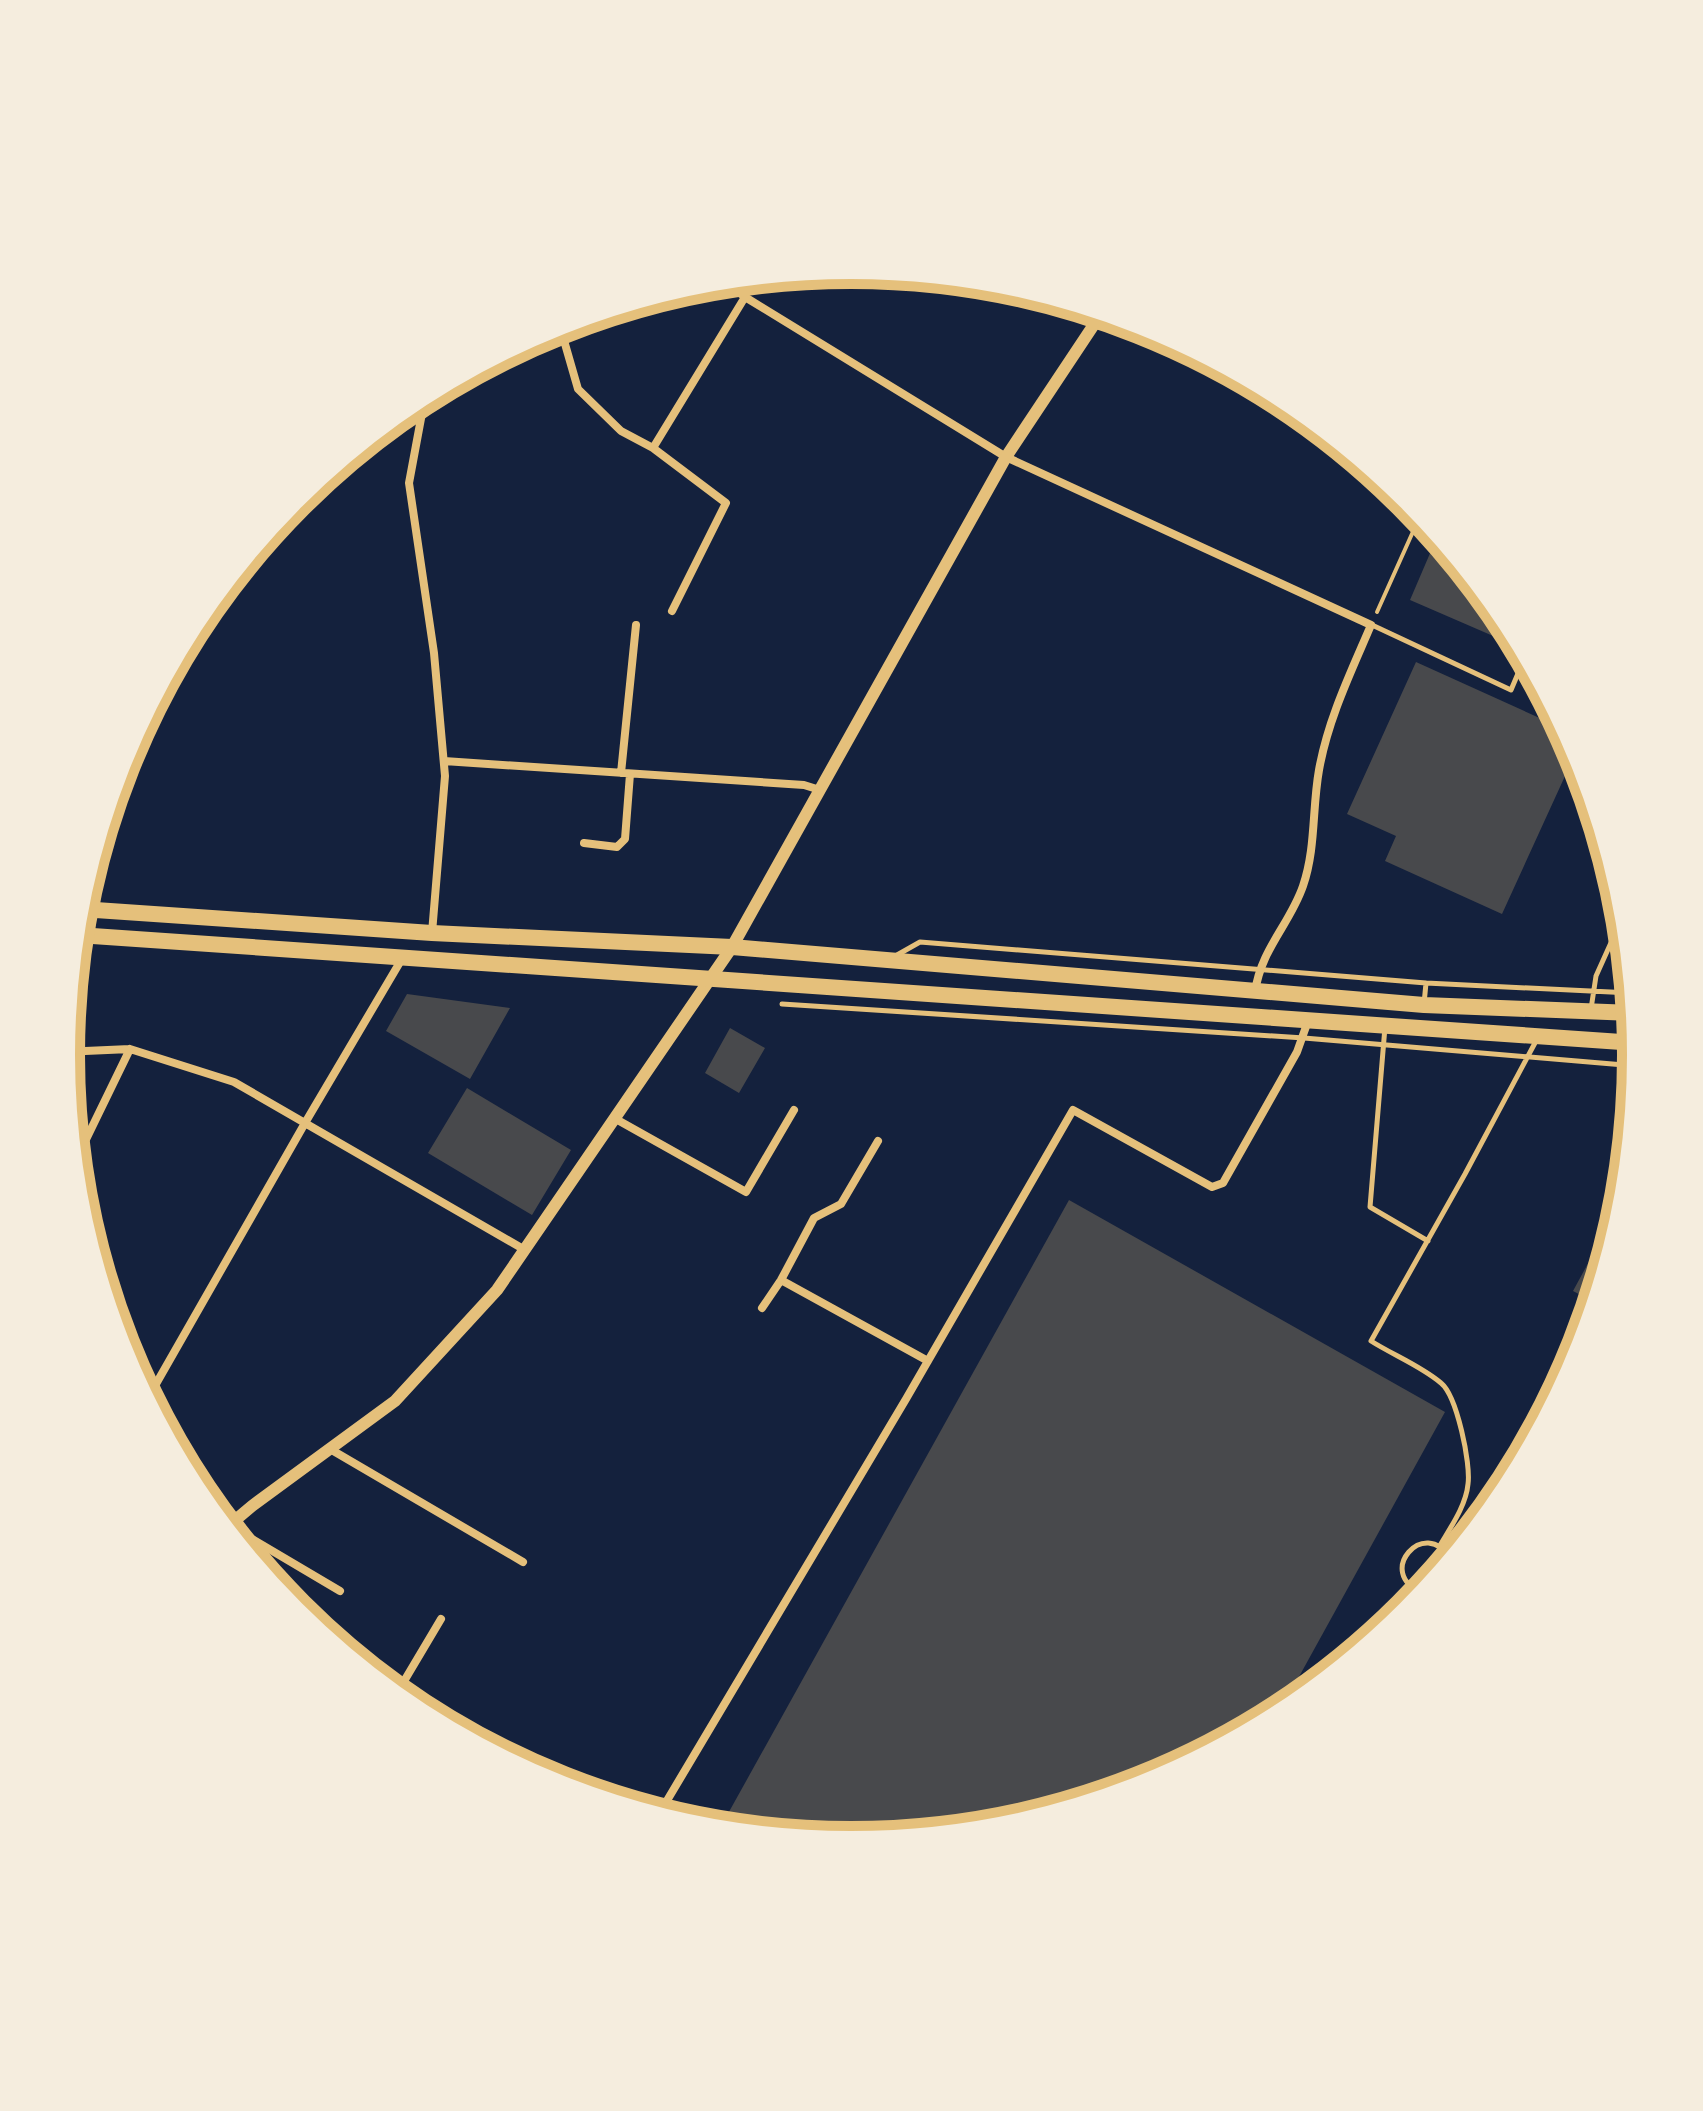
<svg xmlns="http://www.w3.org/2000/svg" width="1703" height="2111" font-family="'Times New Roman',serif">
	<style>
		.building { fill: #48494c }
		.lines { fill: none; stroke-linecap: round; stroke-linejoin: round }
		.path { stroke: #e5c07b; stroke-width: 4 }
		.service { stroke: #e5c07b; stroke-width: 5 }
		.minor { stroke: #e5c07b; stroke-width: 8 }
		.tertiary { stroke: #e5c07b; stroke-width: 12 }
		.primary { stroke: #e5c07b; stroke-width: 16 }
		.rim { fill: none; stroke: #e5c07b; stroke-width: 10 }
	</style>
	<rect width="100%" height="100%" fill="#14213d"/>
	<path class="building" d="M1437 537 1505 619 1512 632 1507 642 1410 600Z
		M1416 662 1564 729 1576 752 1502 914 1385 861 1396 836 1347 814Z
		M407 994 510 1008 470 1079 386 1031Z
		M730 1028 765 1048 739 1093 705 1073Z
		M467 1088 571 1150 532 1215 428 1153Z
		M1623 1199 1622 1209 1594 1302 1573 1291Z
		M1069 1200 1445 1412 1279 1713 1152 1781 1004 1826 851 1841 720 1828Z"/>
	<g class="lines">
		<path class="path" d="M1377 612 1420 516"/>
		<path class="service" d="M1372 625 1511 690 1525 657
			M897 955 920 942 1426 983 1631 993
			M782 1004 1304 1038 1636 1066
			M1424 1004 1426 983
			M1591 1009 1596 976 1623 916
			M1385 1027 1370 1207 1428 1241
			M1439 1547C1450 1528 1466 1506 1468 1484 1471 1464 1457 1396 1441 1383 1421 1366 1393 1355 1371 1341L1465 1174 1536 1041
			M1422 1592C1374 1574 1425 1515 1450 1559
			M1396 1620 1413 1589"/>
		<path class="minor" d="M726 282 745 297 1006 457 1371 625C1351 672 1328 719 1319 770 1312 809 1316 848 1303 886 1290 924 1261 949 1255 992
			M554 329 563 337 578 389 621 431 653 448 726 503 672 611
			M425 397 409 483 434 653 445 776 432 933
			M653 448 745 297
			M444 761 804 785 820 790
			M621 773 636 625
			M584 843 617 847 625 839 630 774
			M66 1057 85 1051 130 1049 234 1082 525 1250
			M614 1118 746 1192 794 1110
			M76 1160 130 1049
			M781 1280 928 1361
			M762 1308 781 1280 814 1218 841 1204 878 1141
			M148 1398 305 1123 403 957
			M330 1449 523 1562
			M230 1526 340 1591
			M397 1693 441 1619
			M659 1814 906 1399 1073 1110 1212 1187 1223 1183 1297 1052 1308 1021"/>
		<path class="tertiary" d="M227 1527 252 1506 395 1401 497 1290 732 947 1006 457 1101 314"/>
		<path class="primary" d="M81 909 432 933 732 947 1424 1005 1633 1013
			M78 935 1636 1043"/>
	</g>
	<path d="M0 0H1703V2111H0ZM80 1055a771 771 0 1 1 1542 0a771 771 0 1 1-1542 0Z" fill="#f5edde" fill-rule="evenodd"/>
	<path class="rim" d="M80 1055a771 771 0 1 1 1542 0a771 771 0 1 1-1542 0Z"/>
</svg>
